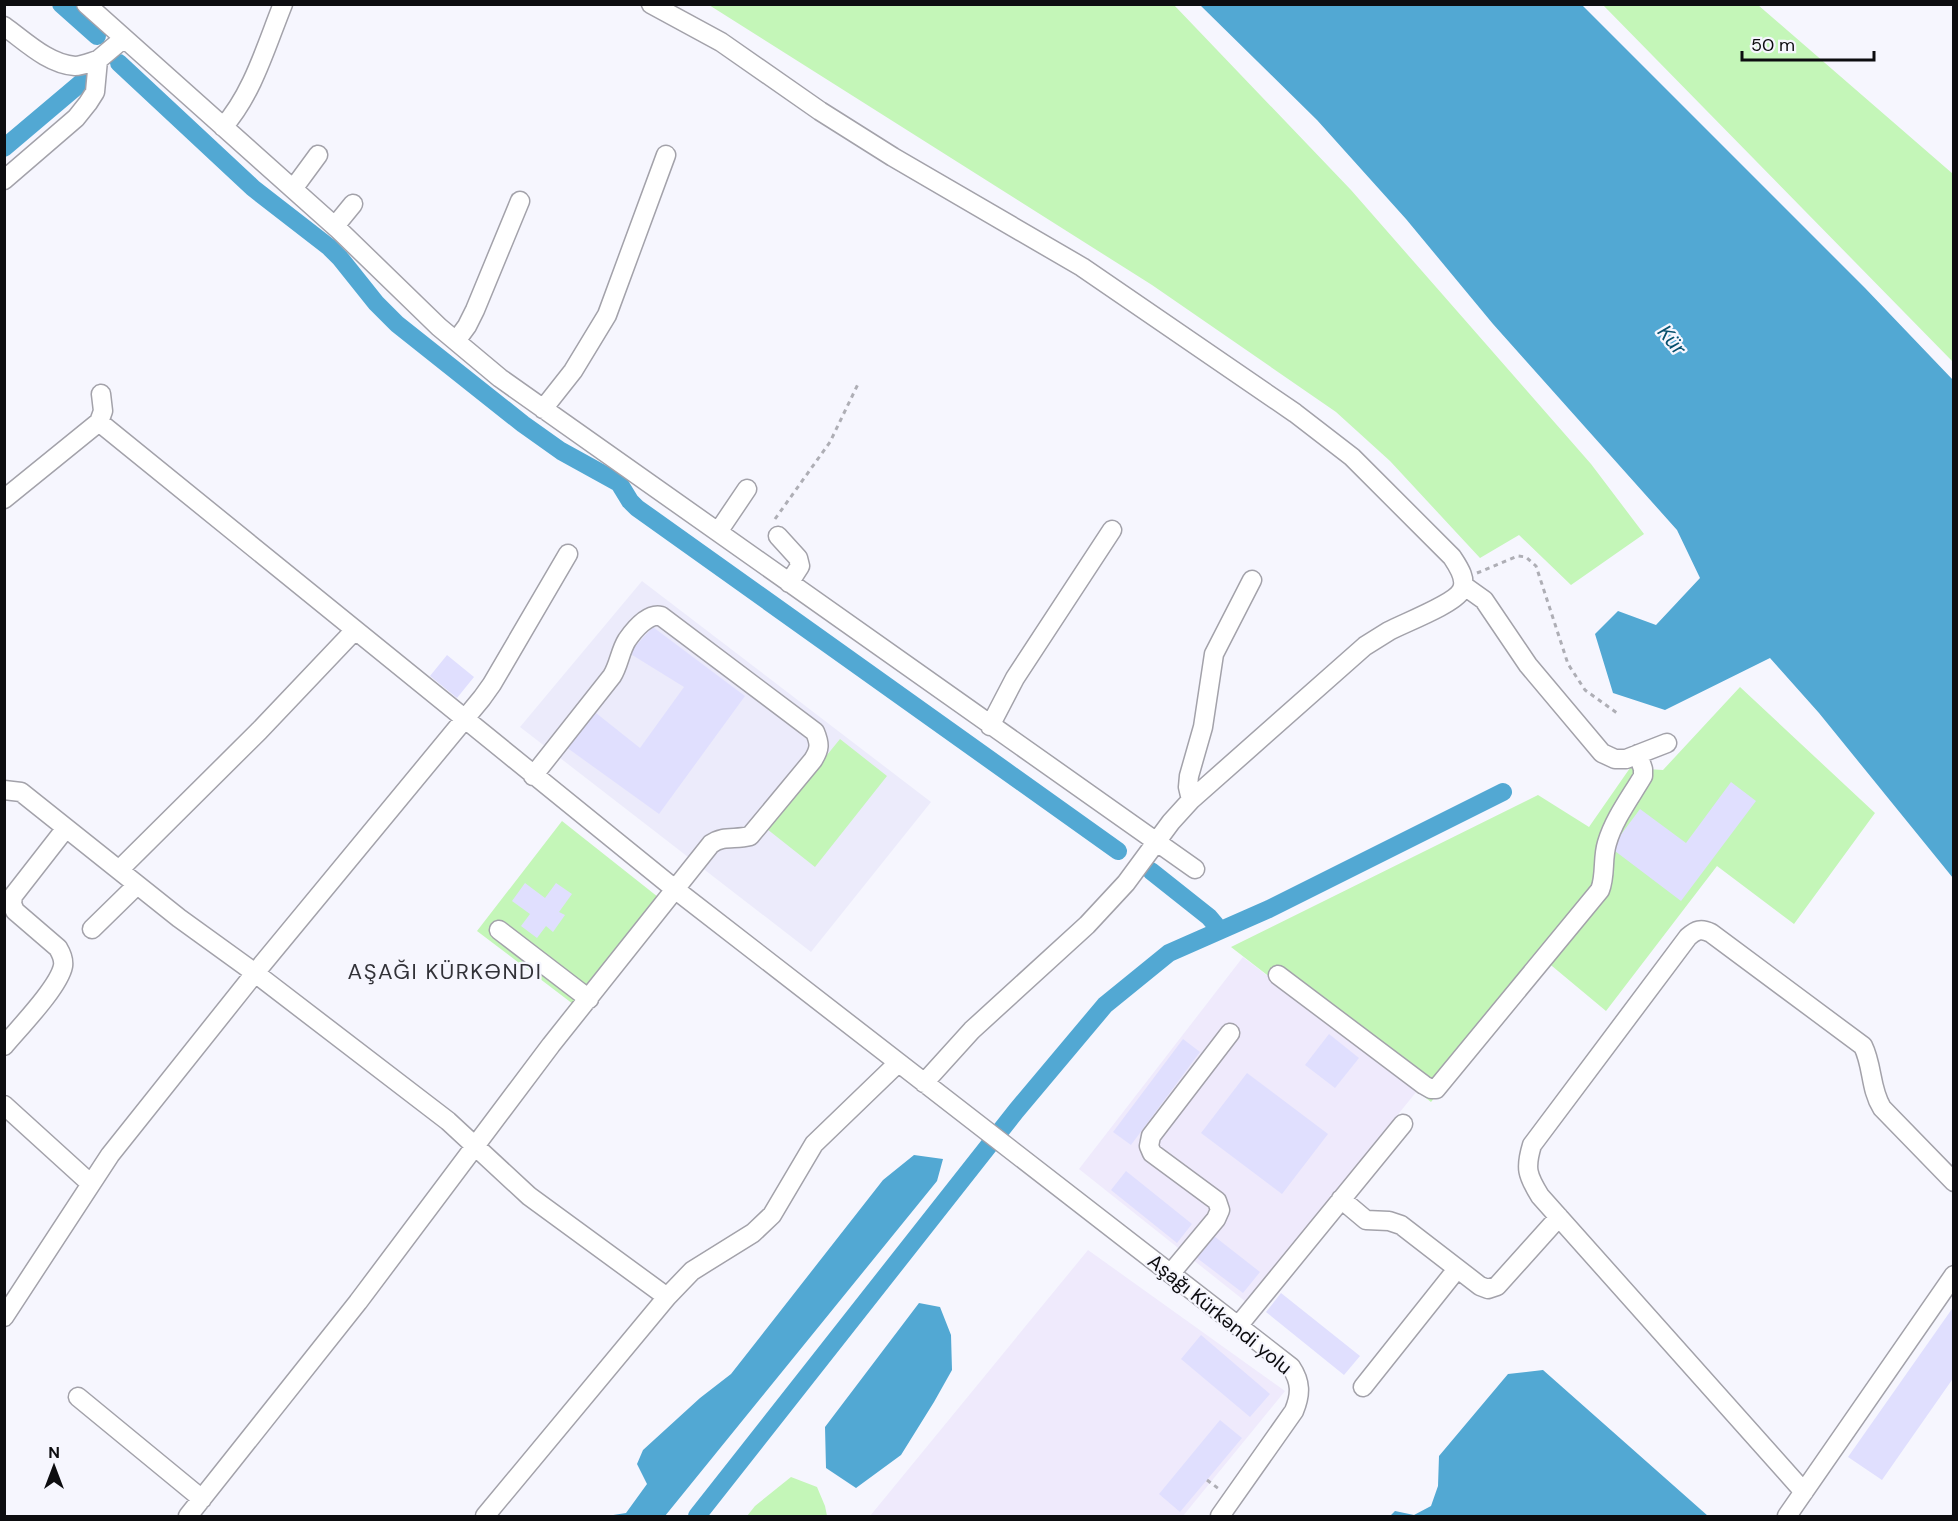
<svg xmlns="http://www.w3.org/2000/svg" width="1958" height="1521" font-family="'DM Sans',sans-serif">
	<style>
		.built { fill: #ecebfb }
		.industrial { fill: #efeafc }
		.green { fill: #c4f6b8 }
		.water { fill: #52a8d3 }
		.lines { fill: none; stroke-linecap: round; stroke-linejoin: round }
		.canal { stroke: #52a8d3; stroke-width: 18 }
		.building { fill: #e0dffe }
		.minor-casing { stroke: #a3a2aa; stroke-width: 21 }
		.path { stroke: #aeaeb5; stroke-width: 3; stroke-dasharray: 4.5 4.5; stroke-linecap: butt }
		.minor { stroke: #fff; stroke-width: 18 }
		.labels { text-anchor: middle; stroke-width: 4.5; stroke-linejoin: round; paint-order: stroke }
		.street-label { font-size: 20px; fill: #0d0d10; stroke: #f6f6fe }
		.water-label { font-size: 21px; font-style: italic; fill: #054f6d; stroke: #f6f6fe }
		.quarter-label { font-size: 22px; letter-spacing: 1.5px; fill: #323238; stroke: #f6f6fe }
	</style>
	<rect width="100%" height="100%" fill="#f6f6fe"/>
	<path class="built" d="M642 581 931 802 811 952 520 727Z"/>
	<path class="industrial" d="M1243 957 1417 1091 1246 1302 1079 1169Z
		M1088 1250 1285 1391 1183 1516H870Z"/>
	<path class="green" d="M709 5H1174L1351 190 1591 464 1644 534 1571 585 1519 535 1480 558 1390 461 1336 412 1152 285Z
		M1603 5H1758L1953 174V362Z
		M1740 687 1875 813 1794 924 1717 866 1606 1011 1546 961 1431 1102 1231 947 1538 795 1589 827 1630 768 1663 770Z
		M840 739 887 776 815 867 767 829Z
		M562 821 658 897 573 1004 477 931Z
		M791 1477 817 1487 825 1506 827 1516H747L755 1506Z"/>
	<path class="water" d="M1200 5H1582L1865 288 1953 380V878L1819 713 1770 658 1665 710 1613 693 1595 634 1618 611 1656 625 1700 578 1677 530 1493 324 1406 219 1317 120Z
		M914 1155 943 1159 937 1181 665 1516H607L626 1513 647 1484 637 1464 643 1450 700 1398 731 1374 883 1180Z
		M919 1303 940 1307 951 1335 952 1370 934 1402 901 1455 856 1488 826 1468 825 1427Z
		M1543 1370 1708 1516H1390L1395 1511 1414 1515 1431 1506 1438 1486 1439 1456 1508 1374Z"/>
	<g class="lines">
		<path class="canal" d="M61 4 97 36
			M119 63 253 188 329 247 340 258 376 303 397 324 523 424 561 451 619 483 630 501 637 508 1118 851
			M4 148 82 82
			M1151 871 1209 917 1220 930
			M697 1516 1016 1111 1105 1005 1169 953 1269 909 1503 792"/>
	</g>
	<path class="building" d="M653 627 745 696 659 814 566 747 596 713 640 748 684 687 629 653Z
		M447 655 474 677 457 698 430 676Z
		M1731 782 1756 801 1681 901 1611 848 1640 809 1686 843Z
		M525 883 545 898 556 883 572 894 559 912 565 915 553 932 546 926 537 938 521 926 530 914 512 901Z
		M1329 1034 1359 1058 1335 1088 1305 1065Z
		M1183 1039 1200 1052 1131 1145 1113 1132Z
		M1247 1073 1328 1134 1282 1194 1201 1133Z
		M1126 1171 1192 1224 1177 1243 1111 1190Z
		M1214 1236 1260 1272 1243 1293 1197 1258Z
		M1281 1293 1360 1356 1344 1375 1266 1312Z
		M1954 1306V1377L1882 1480 1848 1457Z
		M1201 1335 1270 1394 1250 1417 1181 1359Z
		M1220 1420 1242 1438 1180 1512 1159 1494Z"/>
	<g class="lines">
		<g class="minor-casing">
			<path id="minor" d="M86 4 339 230 439 327 500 378 1195 869
				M651 4 721 42 820 111 893 157 1082 267 1295 413 1352 457 1452 557C1458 566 1468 580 1461 591 1454 604 1404 623 1389 631 1381 636 1373 641 1365 646L1191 800 1171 822 1126 883 1087 925 972 1030 924 1083
				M4 26C25 41 48 64 75 66 82 66 91 62 98 60
				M223 127C253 93 266 46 283 4
				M4 180 76 118 88 103 95 92 98 60 123 39
				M293 189 318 155
				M335 226 353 204
				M456 341 467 326 475 310 520 201
				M543 409 573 371 607 315 666 155
				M99 422 103 411 101 394
				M4 499 99 422 676 890 1291 1367C1301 1382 1301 1394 1294 1411L1220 1516
				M718 532 747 489
				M778 536 798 558 800 566 789 583
				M1463 585 1484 600 1528 665 1602 753 1615 759H1626L1667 743
				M990 726 1015 678 1112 530
				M4 790 21 792 179 918 255 973 448 1121 529 1196 667 1297
				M1191 800 1188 787 1189 776 1203 727 1214 654 1252 580
				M119 870 259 731 355 630
				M92 929 137 885
				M499 930 589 999
				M1278 975 1424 1085 1431 1089H1436L1600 890C1606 875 1602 859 1607 843 1614 819 1630 798 1643 776V769L1638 754
				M4 1046C19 1028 59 987 63 966 64 960 61 953 58 948L15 911 12 904 13 896 66 828
				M4 1105 91 1184
				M1341 1199 1366 1220 1389 1221 1401 1225 1480 1286 1488 1289 1497 1286 1559 1217
				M1171 1273 1216 1219 1220 1210 1217 1201 1152 1153 1149 1146 1151 1136 1230 1033
				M4 1317 110 1155 255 973 482 698 492 684 568 554
				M1238 1326 1403 1124
				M1363 1387 1457 1269
				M78 1397 202 1499
				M1804 1492 1540 1196C1527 1175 1525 1168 1532 1145L1688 937C1696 930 1701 928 1711 933L1863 1046C1873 1066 1870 1089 1882 1108L1954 1182
				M188 1516 358 1302 551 1045 711 844C724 835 735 840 750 836L813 760C820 749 820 744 815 732L661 616C648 613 634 630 627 640 620 651 619 665 612 676L533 776
				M485 1516 667 1297 692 1271 753 1233 772 1215 814 1144 898 1063
				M1787 1516 1954 1275"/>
		</g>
		<path class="path" d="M775 519 830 442 859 382
			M1477 573 1518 556 1526 557 1536 566 1568 664 1585 690 1617 713
			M1207 1480 1219 1489
			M1952 1516 1954 1515"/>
		<use href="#minor" class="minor"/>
	</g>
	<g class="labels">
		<g class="street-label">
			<text transform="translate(1220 1314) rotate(39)" y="7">Aşağı Kürkəndi yolu</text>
		</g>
		<g class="water-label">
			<text transform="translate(1672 340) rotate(50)" y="7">Kür</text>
		</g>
		<g class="quarter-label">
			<text x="445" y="979">AŞAĞI KÜRKƏNDI</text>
		</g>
	</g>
	<rect width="1958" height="1521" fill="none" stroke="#0d0d10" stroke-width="12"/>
	<g transform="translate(54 1467)" stroke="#f6f6fe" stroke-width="4.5" paint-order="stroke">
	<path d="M0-4.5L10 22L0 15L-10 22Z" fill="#0d0d10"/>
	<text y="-9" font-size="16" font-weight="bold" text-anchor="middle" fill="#0d0d10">N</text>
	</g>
	<path d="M1742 51v9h132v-9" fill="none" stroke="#0d0d10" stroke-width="3"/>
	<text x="1751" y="51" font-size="18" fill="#0d0d10" stroke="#f6f6fe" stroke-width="4.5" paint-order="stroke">50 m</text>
</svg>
